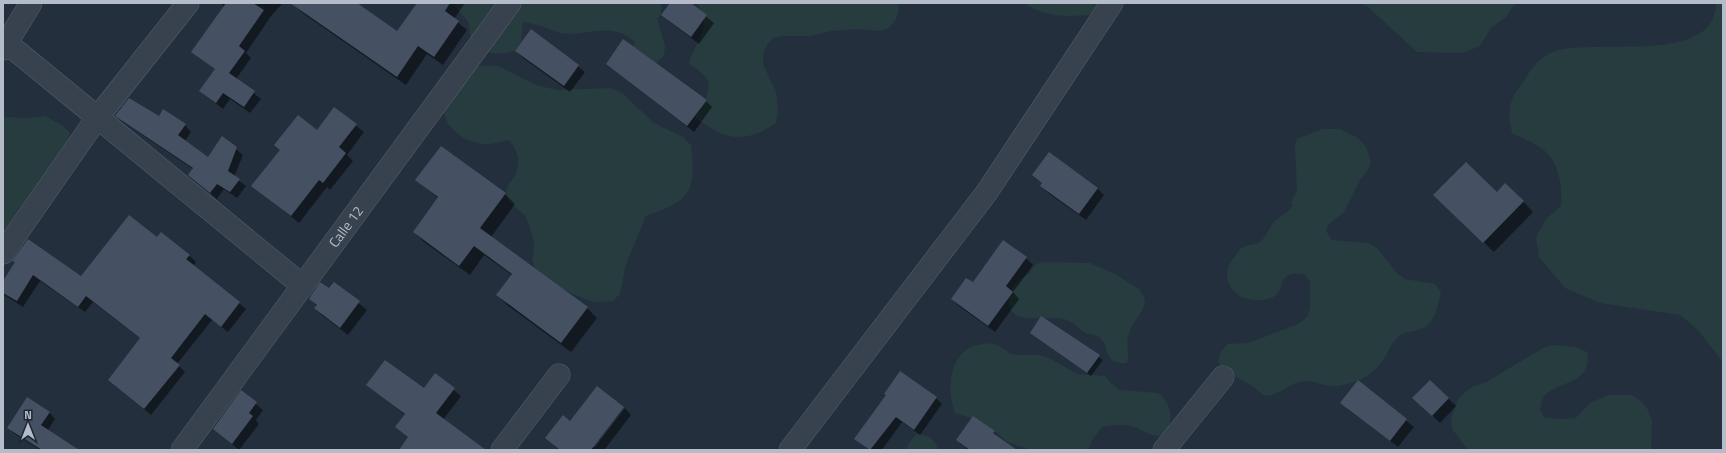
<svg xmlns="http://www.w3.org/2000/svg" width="1726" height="453" font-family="'Titillium Web',sans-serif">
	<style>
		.green { fill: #263c3f }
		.shadow { fill: #0007 }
		.building { fill: #455162 }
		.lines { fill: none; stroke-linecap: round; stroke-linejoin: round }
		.minor-casing { stroke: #565f6c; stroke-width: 23 }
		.minor { stroke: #38414e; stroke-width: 22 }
		.labels { text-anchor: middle; stroke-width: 3; stroke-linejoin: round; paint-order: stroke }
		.street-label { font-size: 14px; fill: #b4bcc9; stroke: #1d2633 }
	</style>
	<rect width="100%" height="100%" fill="#242f3e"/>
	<path class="green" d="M454 3H661V15L657 18 665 46 664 56 649 68 631 51 635 42C612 20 587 37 561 33 554 32 548 28 541 26 535 24 529 23 523 22L521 42 515 51C492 56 488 54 471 40L468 21 455 7Z
		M697 3H898L899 9 896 19 889 28 880 31 860 29 831 31 812 36H783L773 38 767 45 763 54V64L776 92 778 112 776 123C754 138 735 143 711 128 702 123 696 119 690 111L707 100C706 95 709 88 709 84 708 75 695 69 689 63 692 48 707 34 703 18 703 13 699 7 697 3Z
		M1025 3H1126C1120 6 1113 11 1106 12 1084 17 1043 20 1025 3Z
		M1360 3H1515L1507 16 1491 28 1480 46 1463 53 1417 52 1368 7Z
		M1716 3H1723V362L1698 330 1680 315 1600 303 1565 288 1539 257 1536 237 1546 219 1561 206C1562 187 1560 165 1545 151 1536 144 1523 138 1512 133 1507 108 1508 103 1523 82 1532 68 1539 57 1555 51 1595 38 1716 66 1716 3Z
		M470 66H498L536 85 557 90 611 88 622 93 654 123 683 137 691 145C697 192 690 201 646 216L626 264 620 294 613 301C606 301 598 303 591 301 577 297 537 278 533 263 532 258 534 251 534 245 534 240 528 220 525 216 520 209 507 205 506 193 506 186 511 182 514 177 522 164 518 151 509 140 500 142 491 145 482 144 465 142 439 125 445 105 448 96 464 75 470 66Z
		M45 116 63 126 70 133 67 142 3 245V117L26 118Z
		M1322 129H1340L1358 138 1366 147 1371 162 1367 172 1360 180 1344 212 1328 225 1326 231 1332 240 1369 243 1377 248 1397 273 1405 279 1435 284 1441 292C1439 302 1435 321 1425 327 1416 333 1405 329 1397 338 1390 345 1387 355 1381 363 1371 377 1350 386 1333 386 1322 386 1312 379 1300 382 1285 385 1281 395 1265 396L1249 384 1222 370 1218 361 1221 352 1227 344 1248 343 1298 324 1307 317 1310 308V282L1304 274C1299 274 1293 273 1289 275 1275 281 1289 299 1259 300 1247 300 1240 298 1232 289 1223 277 1227 266 1235 256 1237 253 1239 249 1243 247 1248 244 1255 246 1260 242 1267 236 1269 226 1276 220 1282 214 1290 212 1293 204L1291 203 1297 190 1295 145 1297 139Z
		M1043 262 1090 263 1115 274 1139 289 1144 297 1145 302C1142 315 1130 324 1128 337 1126 346 1130 354 1127 363 1102 365 1111 346 1099 337 1095 334 1089 335 1084 332 1079 329 1075 324 1069 321 1054 312 1004 330 1009 298 1011 285 1020 279 1030 273 1033 266 1036 263 1043 262Z
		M986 343 998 345 1011 354 1016 355H1038L1049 358 1077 374 1105 376 1112 384 1120 390 1158 393C1171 402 1175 421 1165 434 1152 440 1143 429 1131 426 1122 424 1111 425 1102 427L1092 440 1088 450H1030L1006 441 995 431 973 419 955 413C947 393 948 358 971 347 975 345 981 345 986 343Z
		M1556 345 1576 347 1587 352C1594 387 1551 380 1542 400 1541 403 1541 407 1540 410L1545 418 1566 419 1576 418 1590 403 1608 395H1632L1641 401 1648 410 1652 421 1651 450H1468L1452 429 1451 419 1458 399 1465 392 1474 386 1486 382 1545 347Z
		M918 433C928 436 936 439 938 450H905L911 440Z"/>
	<path class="shadow" d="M221 3H283L271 16 246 53 251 58 236 79 261 99 250 113 230 99 223 109 200 91 216 70 193 52 224 6Z
		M297 3H355L397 33 418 3H465L454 19 467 30 443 65 427 54 406 85 304 14 295 6Z
		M671 3H689L714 23 699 44 670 22 662 15Z
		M532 31 585 72 570 92 523 58 516 51Z
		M607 64 706 101 712 107 694 132Z
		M335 109 364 132 347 155 353 161 330 190 327 187 299 223 253 186 317 131Z
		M116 115 159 117 185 125 191 132 185 141 208 158 222 137 243 155 234 177 246 186 237 198 224 189 217 199 189 175 193 169 123 122Z
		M441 147 505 194 515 204 491 237 587 308 597 318 571 352 507 305 497 295 512 275 484 255 470 275 424 242 414 232 439 199 416 180Z
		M1033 175 1097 188 1104 195 1086 220 1048 193 1041 186 1043 184Z
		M1497 193 1523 201 1533 212 1494 252 1445 206Z
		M157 238 189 255 196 262 193 266 246 309 228 332 212 320 177 364 185 372 151 415 109 380 141 339 93 302 85 312 40 281 23 307 3 294V283L16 263 81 277Z
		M1026 258 1033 265 1013 292 1019 299 995 332 959 306 952 299 973 284Z
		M334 283 367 310 348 335 323 316 315 308 317 306 310 299 329 290Z
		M1042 318 1103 360 1091 376 1031 333Z
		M435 375 461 396 443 420 471 450H400L409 438 396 427 405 415 368 385 424 390Z
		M1430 381 1456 406 1440 423 1414 398Z
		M1358 382 1414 427 1398 447 1349 410 1342 403Z
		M241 392 263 410 256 420 259 424 239 450 214 429Z
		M887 395 936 398 942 404 920 435 902 422 882 450H869L856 439Z
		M625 408 631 415 605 449 606 450H559L546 438 595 447Z
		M49 412 55 419 48 430 71 450H40L15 434 8 428Z
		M973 417 1016 450H968L964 446 957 440Z"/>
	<path class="building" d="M226 3H253L264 10 239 46 245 51 229 73 255 91 244 107 223 93 216 103 199 91 215 69 191 52Z
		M290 3H357L397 31 417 3H450L445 11 459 21 434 57 418 46 397 77Z
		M670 3H691L707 15 691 37 661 15Z
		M531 29 579 65 564 86 515 51Z
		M623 39 707 100 687 126 606 64Z
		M129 98 159 116 163 109 186 124 178 135 208 157 222 136 237 147 228 171 240 179 230 192 217 184 210 193 188 175 193 168 115 116Z
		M334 107 357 124 339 147 346 153 323 183 319 180 291 216 251 186 280 150 274 145 298 115 317 130Z
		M441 146 506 193 480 228 588 307 561 343 496 295 512 274 474 246 459 266 413 232 438 197 415 180Z
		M1049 152 1098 188 1079 214 1040 186 1042 183 1032 175Z
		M1466 162 1497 192 1505 183 1524 201 1483 243 1433 195Z
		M129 215 157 237 161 232 190 255 186 259 240 302 221 327 205 314 171 358 180 365 144 409 108 380 140 338 86 296 78 307 33 275 17 301 3 293V281L15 262 12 261 28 239 81 276Z
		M1003 240 1027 257 1006 286 1013 292 988 326 951 299 966 278 973 282Z
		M320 282 329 288 334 282 360 301 340 328 314 308 317 305 309 299Z
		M1041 316 1100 355 1087 373 1030 333Z
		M385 360 424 388 435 373 455 388 436 413 486 450H399L408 437 395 427 405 414 366 385Z
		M900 371 937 397 914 430 896 417 870 450 854 439 886 395 884 394Z
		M1358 380 1407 419 1390 441 1340 403Z
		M1430 380 1449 398 1432 416 1412 398Z
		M597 386 624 407 591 450H560L545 438 563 415 570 421Z
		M241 390 257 402 249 413 253 416 232 444 213 429Z
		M27 397 50 412 41 425 79 450H42L7 428Z
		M973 416 995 431 993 433 1017 450H970L956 440Z"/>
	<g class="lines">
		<g class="minor-casing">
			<g id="minor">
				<path d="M3 40 303 286"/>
				<path d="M3 49 31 3"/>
				<path d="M3 253 97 118 188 3"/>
				<path id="s1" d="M182 450 510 3"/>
				<path d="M502 450 559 375"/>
				<path d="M790 450 987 192 1112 3"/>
				<path d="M1164 450 1223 377"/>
			</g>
		</g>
		<use href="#minor" class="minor"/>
	</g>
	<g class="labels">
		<g class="street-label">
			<text dy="5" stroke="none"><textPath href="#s1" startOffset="277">Calle 12</textPath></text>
		</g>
	</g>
	<rect width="1726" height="453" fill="none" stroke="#b4bcc9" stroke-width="8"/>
	<g transform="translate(28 425)" stroke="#1d2633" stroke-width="3" paint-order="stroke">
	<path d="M0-3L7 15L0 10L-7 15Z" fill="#b4bcc9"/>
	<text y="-6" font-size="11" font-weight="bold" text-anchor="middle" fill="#b4bcc9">N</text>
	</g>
</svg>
